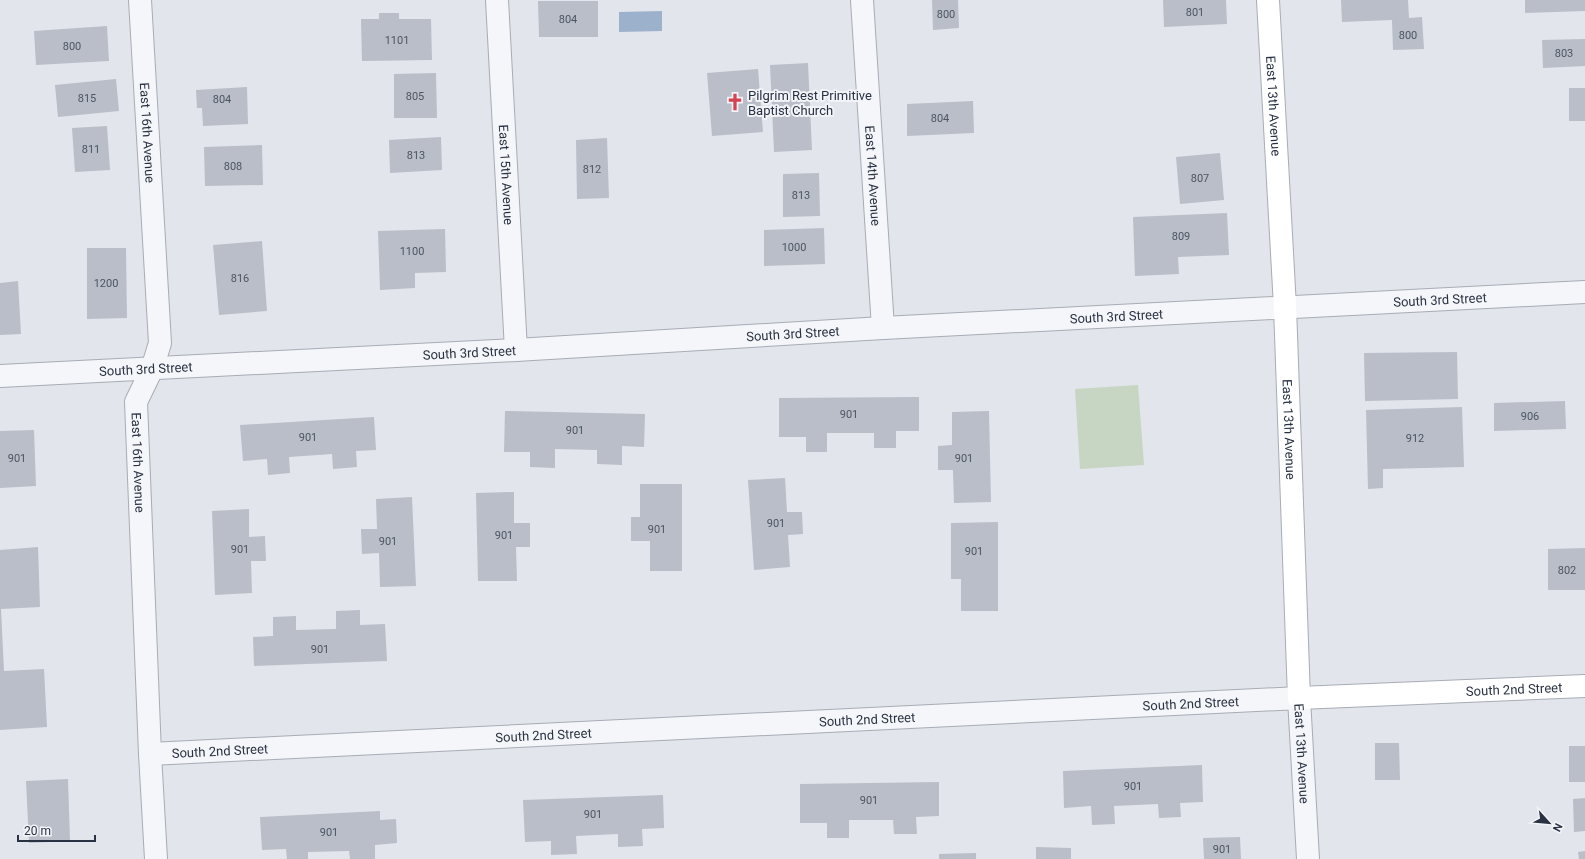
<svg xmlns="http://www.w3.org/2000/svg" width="1585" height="859" font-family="Roboto,sans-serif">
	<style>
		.green { fill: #c7d5c3 }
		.water { fill: #9cb1cc }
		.building { fill: #b9bec8 }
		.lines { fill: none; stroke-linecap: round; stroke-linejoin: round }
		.street-casing { stroke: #a7acb5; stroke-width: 24 }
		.secondary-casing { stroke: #a7acb5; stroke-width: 24 }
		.street { stroke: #f5f6f9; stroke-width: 22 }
		.secondary { stroke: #fff; stroke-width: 22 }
		.labels { text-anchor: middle; stroke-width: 4; stroke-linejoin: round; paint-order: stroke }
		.number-label { font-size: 11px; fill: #4d5564 }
		.poi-label { font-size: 13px; fill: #293243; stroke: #f2f4f8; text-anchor: start }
		.street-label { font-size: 13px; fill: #293243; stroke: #f2f4f8 }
	</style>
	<rect width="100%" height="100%" fill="#e2e5eb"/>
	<path class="green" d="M1138 385 1144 465 1080 469 1075 389Z"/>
	<path class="water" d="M662 11V31L619 32V12Z"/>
	<path class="building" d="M932 0H958L959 28 933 30Z
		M1163 0H1226L1227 24 1164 27Z
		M1341 0H1408L1409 18 1422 17 1424 49 1393 50 1392 20 1342 22Z
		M1525 0H1585V11L1525 13Z
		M538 1H598V37H539Z
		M379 13H399V19H431L432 60 362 61 361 19H379Z
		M107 26 109 61 36 65 34 31Z
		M1585 39V66L1543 68 1542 40Z
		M808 63 812 150 774 152 770 65Z
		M758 69 763 132 712 136 707 73Z
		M436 73 437 118H394V74Z
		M116 79 119 111 58 117 55 85Z
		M247 87 248 124 203 126 202 108H197L196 90Z
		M1569 88H1585V121H1569Z
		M973 101 974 133 907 136V104Z
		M107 126 110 170 75 172 72 128Z
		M441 137 442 170 390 173 389 140Z
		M607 138 609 198 577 199 576 140Z
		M262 145 263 185 205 186 204 147Z
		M1220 153 1224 200 1180 204 1176 157Z
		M819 173 820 216 783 217V174Z
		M1227 213 1229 255 1178 257 1179 274 1135 276 1133 217Z
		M824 228 825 264 764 266V230Z
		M445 229 446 272 415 273V288L380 290 378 231Z
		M262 241 267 311 219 315 213 245Z
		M87 248H126L127 318 87 319Z
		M18 281 21 334 0 335V283Z
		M1457 352 1458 399 1365 401 1364 353Z
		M919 397V431H896V448H874V433H827V452H806V437H779V398Z
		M1565 401 1566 429 1494 431V403Z
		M1462 407 1464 467 1383 469V488L1368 489 1366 410Z
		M505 411 645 414 644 447 622 446V465L597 464V450L555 449V468L530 467V452H504Z
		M989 411 991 502 954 503 953 470H938V446L952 445V412Z
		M374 417 376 450 356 451 357 467 333 469 332 454 289 457 290 473 268 475 267 459 243 461 240 425Z
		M34 430 36 486 0 488V431Z
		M785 478 787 512H802L803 534 788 535 790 567 754 570 748 480Z
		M640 484H682V571H650V541H631V517H640Z
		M514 492V523H530V547H516L517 581H478L476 493Z
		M412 497 416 586 380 587 379 553 362 554 361 529H377L376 499Z
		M249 509V537L265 536 266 561H251L252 593 215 595 212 511Z
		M998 522V611H961V579H951V523Z
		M38 547 40 607 1 609 4 671 44 669 47 727 0 730V550Z
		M1585 548V590H1548V549Z
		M360 610V625L385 624 387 661 254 666 253 637 273 636V617L296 616V630L336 629V611Z
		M1375 743H1399L1400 780H1375Z
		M1569 746H1585V782H1569Z
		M1202 765 1203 802 1180 803 1181 817 1159 818 1158 804 1114 806 1115 824 1092 825 1091 806 1064 808 1063 771Z
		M68 779 70 841 29 843 26 781Z
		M939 782V816L916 817 917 834H894L893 820H849V838H827V823H800V784Z
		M663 795 664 828 642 829 643 846 618 847V834L576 836 577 854 551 855V841L525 842 523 800Z
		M1585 798V831L1574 832 1573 799Z
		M380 811V820L396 819 397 843 375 845V859H350L349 851 308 852V859H287L286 849 262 850 260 817Z
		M1240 837 1241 859H1204L1203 838Z
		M1036 847 1071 848V859H1036Z
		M1585 851V859H1579L1578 852Z
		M976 853V859H939V854Z"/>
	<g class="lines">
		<g class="street-casing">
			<g id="street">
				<path id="s1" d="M140 0 160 343 152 369 136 402 150 754 156 859"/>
				<path id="s2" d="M497 0 516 350"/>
				<path id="s3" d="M862 0 883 328"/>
				<path id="s4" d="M0 376 516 350 883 328 1585 292"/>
				<path id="s5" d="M150 754 1299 698 1308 859"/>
			</g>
		</g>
		<g class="secondary-casing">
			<g id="secondary">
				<path id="s6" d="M1268 0 1285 307 1299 698 1585 686"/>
			</g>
		</g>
		<use href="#street" class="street"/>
		<use href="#secondary" class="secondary"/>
	</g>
	<defs>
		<g id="church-bare" transform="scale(1.38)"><path d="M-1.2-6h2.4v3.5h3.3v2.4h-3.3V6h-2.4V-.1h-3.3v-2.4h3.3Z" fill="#d34353" stroke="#f2f4f8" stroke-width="2.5" paint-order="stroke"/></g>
	</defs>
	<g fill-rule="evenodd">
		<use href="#church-bare" x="735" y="102"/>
	</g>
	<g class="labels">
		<g class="number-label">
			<text x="1195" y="16">801</text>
			<text x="946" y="18">800</text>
			<text x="568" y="23">804</text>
			<text x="1408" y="39">800</text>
			<text x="397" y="44">1101</text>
			<text x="72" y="50">800</text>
			<text x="1564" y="57">803</text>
			<text x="415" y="100">805</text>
			<text x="87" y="102">815</text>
			<text x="222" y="103">804</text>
			<text x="940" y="122">804</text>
			<text x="91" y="153">811</text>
			<text x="416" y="159">813</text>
			<text x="233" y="170">808</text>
			<text x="592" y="173">812</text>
			<text x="1200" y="182">807</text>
			<text x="801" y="199">813</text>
			<text x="1181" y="240">809</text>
			<text x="794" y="251">1000</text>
			<text x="412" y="255">1100</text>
			<text x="240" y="282">816</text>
			<text x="106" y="287">1200</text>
			<text x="849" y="418">901</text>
			<text x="1530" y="420">906</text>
			<text x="575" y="434">901</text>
			<text x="308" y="441">901</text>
			<text x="1415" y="442">912</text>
			<text x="17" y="462">901</text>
			<text x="964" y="462">901</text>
			<text x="776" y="527">901</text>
			<text x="657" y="533">901</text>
			<text x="504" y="539">901</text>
			<text x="388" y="545">901</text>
			<text x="240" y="553">901</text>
			<text x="974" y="555">901</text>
			<text x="1567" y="574">802</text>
			<text x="320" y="653">901</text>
			<text x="1133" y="790">901</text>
			<text x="869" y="804">901</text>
			<text x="593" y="818">901</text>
			<text x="329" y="836">901</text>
			<text x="1222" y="853">901</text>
		</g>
		<g class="poi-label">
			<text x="748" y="100">Pilgrim Rest Primitive<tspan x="748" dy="15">Baptist Church</tspan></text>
		</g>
		<g class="street-label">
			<text dy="5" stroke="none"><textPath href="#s6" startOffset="106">East 13th Avenue</textPath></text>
			<text dy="5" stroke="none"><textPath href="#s1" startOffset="133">East 16th Avenue</textPath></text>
			<text dy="5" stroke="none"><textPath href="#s2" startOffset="175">East 15th Avenue</textPath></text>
			<text dy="5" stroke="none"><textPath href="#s3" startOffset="176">East 14th Avenue</textPath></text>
			<text dy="5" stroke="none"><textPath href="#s4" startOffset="1442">South 3rd Street</textPath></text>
			<text dy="5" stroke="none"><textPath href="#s4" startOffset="1118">South 3rd Street</textPath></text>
			<text dy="5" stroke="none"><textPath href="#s4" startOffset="794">South 3rd Street</textPath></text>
			<text dy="5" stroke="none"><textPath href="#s4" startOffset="470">South 3rd Street</textPath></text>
			<text dy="5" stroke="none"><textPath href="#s4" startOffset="146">South 3rd Street</textPath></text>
			<text dy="5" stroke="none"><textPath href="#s6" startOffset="430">East 13th Avenue</textPath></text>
			<text dy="5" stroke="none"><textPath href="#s1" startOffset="468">East 16th Avenue</textPath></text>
			<text dy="5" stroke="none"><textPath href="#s6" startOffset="914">South 2nd Street</textPath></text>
			<text dy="5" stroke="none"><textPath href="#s5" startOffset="1042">South 2nd Street</textPath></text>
			<text dy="5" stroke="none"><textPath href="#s5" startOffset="718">South 2nd Street</textPath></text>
			<text dy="5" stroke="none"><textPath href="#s5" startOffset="394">South 2nd Street</textPath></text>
			<text dy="5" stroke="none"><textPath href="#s5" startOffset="70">South 2nd Street</textPath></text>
			<text dy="5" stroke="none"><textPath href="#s5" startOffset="1206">East 13th Avenue</textPath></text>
		</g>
	</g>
	<g transform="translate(1549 823) rotate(117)" stroke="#f2f4f8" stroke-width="3" paint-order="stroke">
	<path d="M0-3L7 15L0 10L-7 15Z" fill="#293243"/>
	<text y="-6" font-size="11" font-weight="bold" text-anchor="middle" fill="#293243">N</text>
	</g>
	<path d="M18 835v6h77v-6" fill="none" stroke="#293243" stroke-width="2"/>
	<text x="24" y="835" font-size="12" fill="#293243" stroke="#f2f4f8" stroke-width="3" paint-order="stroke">20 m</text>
</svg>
